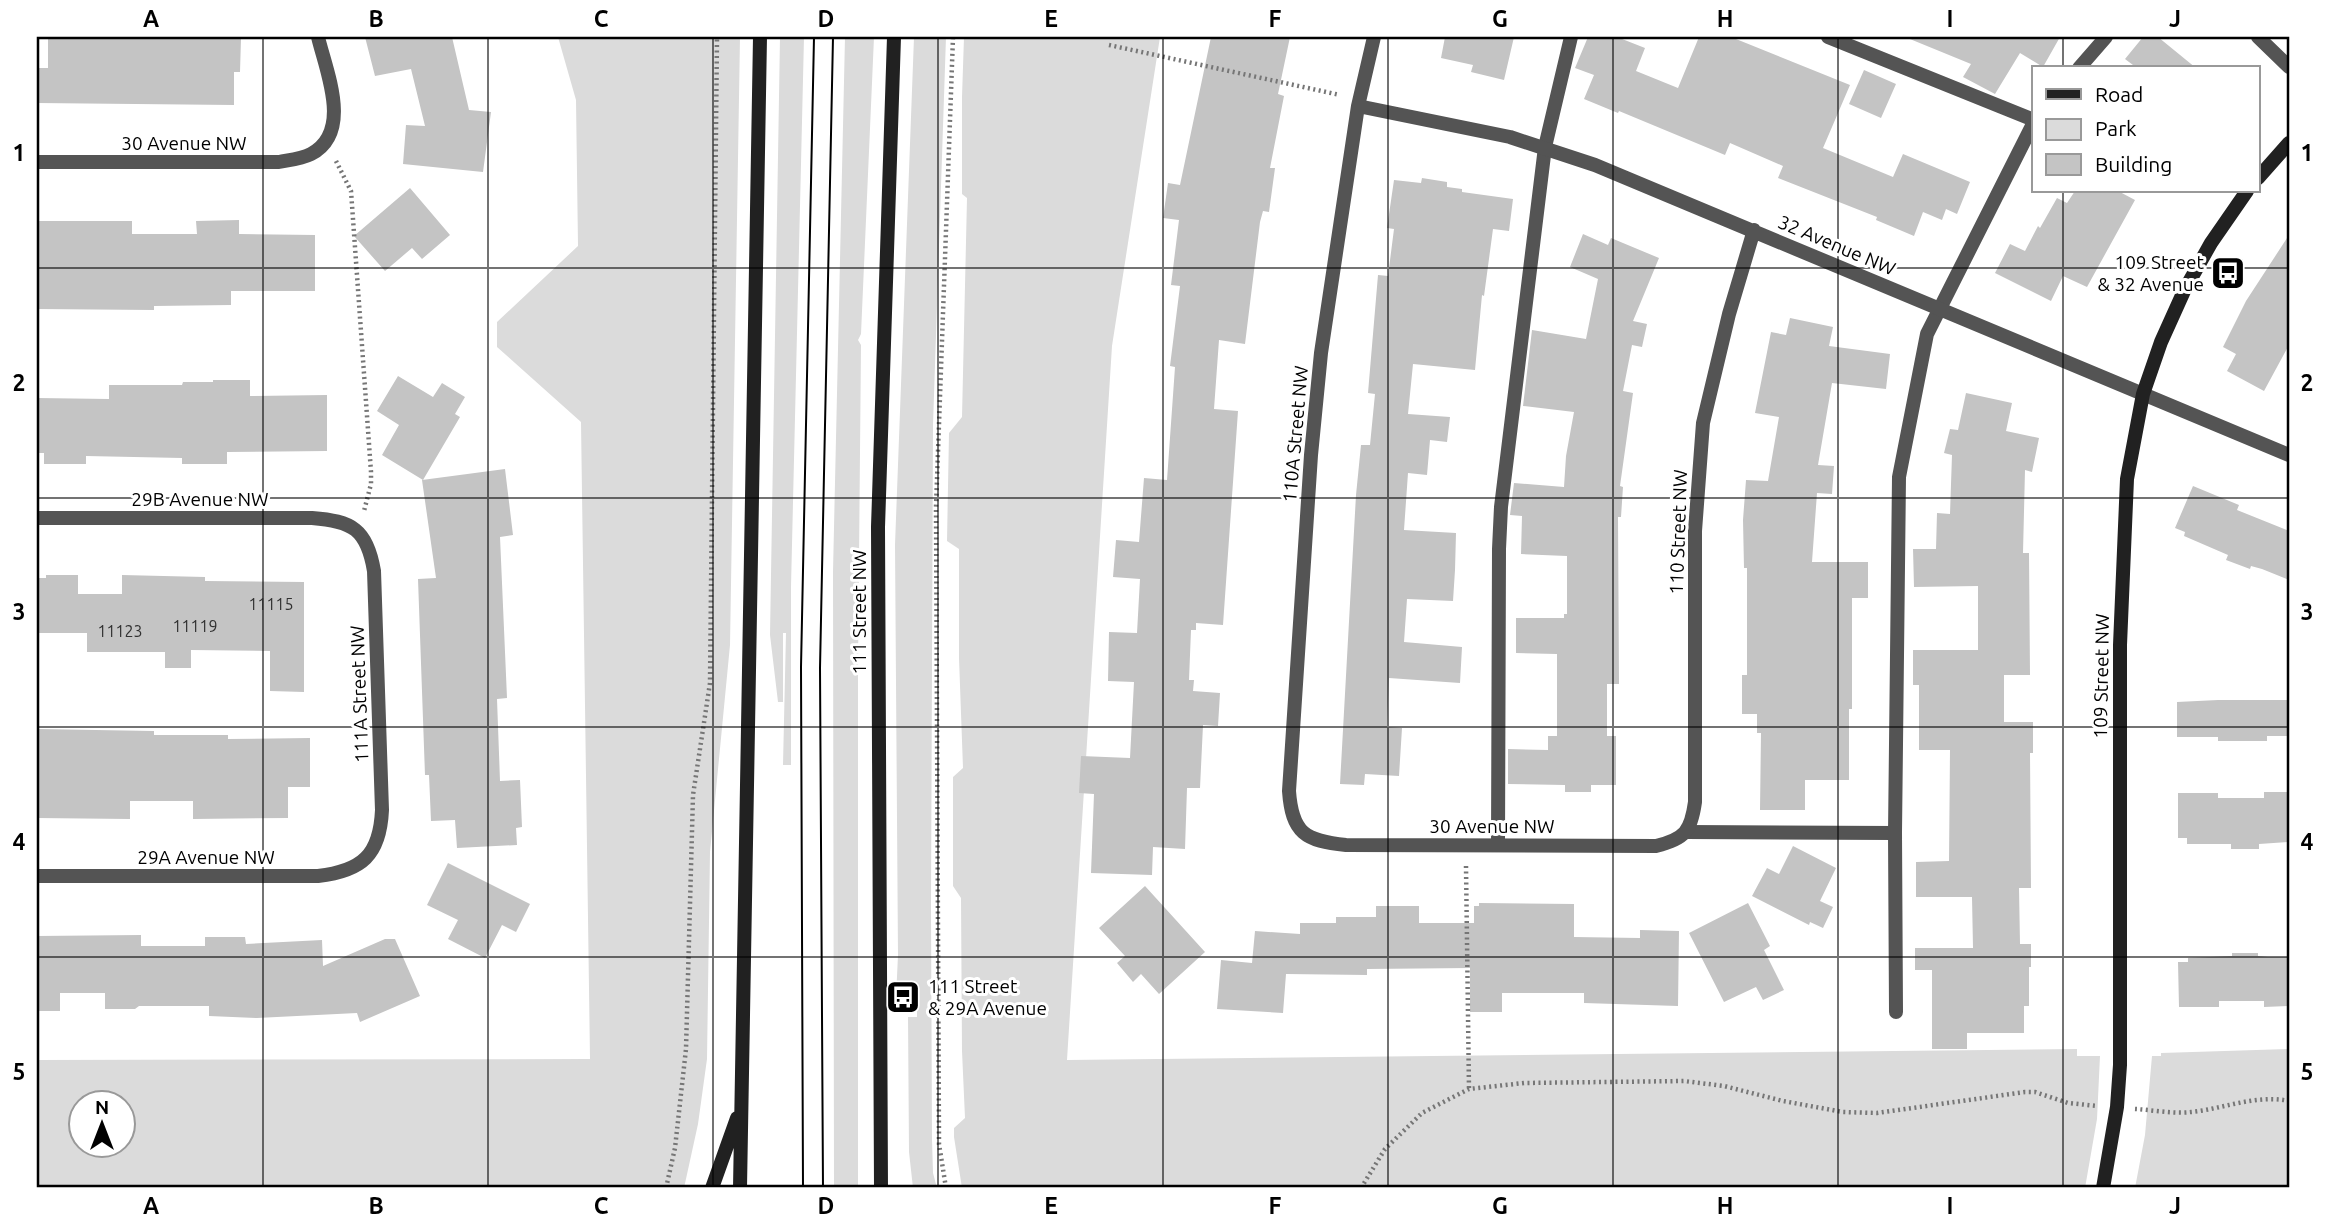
<svg xmlns="http://www.w3.org/2000/svg" width="2326" height="1225" font-family="Ubuntu,sans-serif">
	<style>
		.green { fill: #dbdbdb; fill-rule: evenodd }
		.building { fill: #c4c4c4 }
		.lines { fill: none; stroke-linecap: round; stroke-linejoin: round }
		.path { stroke: #767676; stroke-width: 4.5; stroke-dasharray: 2 3.5; stroke-linecap: butt }
		.lane { stroke: #545454; stroke-width: 14 }
		.street { stroke: #545454; stroke-width: 14 }
		.secondary { stroke: #212121; stroke-width: 14 }
		.tram { stroke: #000; stroke-width: 2 }
		.grid { fill: none; stroke: #000; stroke-width: 2; stroke-opacity: 0.55 }
		.labels { text-anchor: middle; stroke-width: 6; stroke-linejoin: round; paint-order: stroke }
		.number-label { font-size: 16px; fill: #313131 }
		.street-label { font-size: 19px; fill: #000; stroke: #fff }
		.poi-label { font-size: 19px; fill: #000; stroke: #fff; text-anchor: end }
		.neatline { fill: none; stroke: #000; stroke-width: 2.5 }
		.grid-label { font-size: 23px; text-anchor: middle; font-weight: bold; fill: #000 }
	</style>
	<rect width="100%" height="100%" fill="#fff"/>
	<path class="green" d="M558 37H740L730 645 710 852 707 1059 698 1124 684 1188H37V1060L590 1059 581 422 497 347V322L578 246 576 100ZM80 1102H122V1144H80Z
		M780 37H804L791 587V765H783L786 633H783V702H778L770 635Z
		M845 37H874L861 334 858 340 861 345 858 668V1188H834L833 572Z
		M914 37H946L933 425 931 905 932 1139 933 1173 937 1188H913L909 1152 908 1017H917V999L896 998 898 955 895 545Z
		M964 37H1160L1112 346 1067 1060 2077 1049V1056H2100L2097 1119 2085 1188H962L954 1137V1128L965 1118 962 1051 961 898 953 886V777L963 768 959 658V549L947 541 949 433 962 417 967 198 962 194V97Z
		M2289 1049V1188H2135L2145 1135 2152 1056H2161V1053Z"/>
	<path class="building" d="M48 37 241 38 240 72H234V105L37 103V68H48Z
		M365 37H452L469 110 491 112 483 172 403 164 406 125 425 126 411 69 375 76Z
		M1211 37H1290L1278 94 1284 96 1270 168H1275L1269 212 1263 211 1260 222 1245 344 1219 340 1214 409 1238 411 1223 625 1196 623V630H1191L1189 680H1194L1193 691 1220 693 1218 726 1203 725 1200 788H1187L1185 849 1153 847 1152 875 1091 873 1094 794 1079 793 1081 756 1130 758 1134 682 1108 681 1109 632 1137 633 1140 579 1113 577 1116 540 1139 542 1144 478 1167 480 1175 367 1170 366 1180 286 1171 285 1179 220 1163 218 1168 183 1180 185Z
		M1445 37H1514L1504 80 1471 72 1473 65 1441 58Z
		M1588 37H1617L1645 48 1636 71 1678 88 1699 37H1731L1850 85 1823 148 1893 177 1903 154 1970 182 1957 214 1946 209 1942 220 1923 212 1914 236 1876 220 1877 217 1778 178 1783 166 1730 143 1725 155 1619 111 1618 113 1584 99 1594 75 1575 68Z
		M1905 37H2060L2043 67 2020 53 1995 94 1963 77 1971 64Z
		M2143 37H2158L2196 68H2137L2125 59Z
		M1864 70 1896 84 1881 118 1849 104Z
		M1422 178 1447 182V187L1462 189V192L1513 199 1509 231 1493 229 1484 296 1482 295 1475 370 1413 364 1408 414 1450 417 1447 442 1430 440 1427 475 1408 473 1404 530 1456 533 1455 570 1453 601 1407 599 1404 642 1462 647 1460 683 1389 678 1387 727 1402 728 1399 776 1365 774 1364 785 1340 784 1356 495 1361 445H1370L1375 394 1368 393 1378 275 1388 276 1394 229 1387 228 1394 180 1421 183Z
		M410 188 450 235 422 259 412 248 385 271 354 236Z
		M2075 191H2118L2135 200 2087 287 2063 276 2051 301 1995 273 2010 244 2025 251 2038 226 2040 228 2057 198 2067 203Z
		M239 220V234L315 235V291H231V305L154 306V310L37 309V221H132V234H197L196 221Z
		M1583 234 1608 245 1611 238 1659 258 1633 321 1647 324 1642 347 1632 345 1623 391 1633 393 1620 486 1623 487 1621 517H1618L1619 684H1607V736H1616V785H1591V792H1565V785L1508 784V749L1548 750V736H1557V654L1516 653V618H1564V614H1567V556L1521 554 1522 516 1510 515 1514 483 1564 487 1566 456 1574 412 1523 406 1532 330 1586 339 1598 279 1570 267Z
		M2289 235V345L2264 391 2227 371 2236 354 2223 347 2246 301Z
		M1790 318 1833 327 1829 346 1890 354 1886 389 1832 383 1818 465 1834 466 1832 494 1817 493 1812 562H1868V598H1852V709H1849V780H1805V810H1760L1761 733H1757V714H1742V675H1747V568H1744L1743 520 1746 480 1768 481 1779 417 1755 413 1771 332 1786 335Z
		M398 376 433 397 442 383 465 397 455 414 460 417 423 480 382 455 399 425 377 411Z
		M213 380H250V396L327 395V451L227 452V464H182V458L86 456V464H44V453H37V398L109 399V385H182L183 382H213Z
		M1966 393 2012 403 2006 431 2039 438 2032 472 2025 470 2023 553H2029L2030 675H2004V722H2033V753H2030L2031 888H2019L2020 944H2031V967H2029V1006H2024V1033H1967V1049H1932V970H1915V948H1973L1972 897H1916V862L1949 861 1950 750H1919V685H1913V650H1978V586L1914 587 1913 549H1936L1937 513 1950 514 1952 455 1944 453 1950 429 1958 430Z
		M505 469 513 535 500 537 507 698 497 699 500 781 520 780 522 827 516 828 517 845 457 848 455 820 431 821 429 775H425L418 579 436 578 422 480Z
		M2193 486 2239 505 2237 510 2289 531V580L2262 569 2251 566 2250 569 2226 560 2228 555 2184 536 2185 532 2175 528Z
		M46 575H78V594H122V575L205 577V581L304 582V692L270 691V651L191 650V668H165V652H87V633H37V578H46Z
		M2218 700H2289V736H2267V741H2218V737H2177V702Z
		M37 729 154 731V735H228V739L310 738V787H288V818L193 819V801H130V819L37 818Z
		M2264 792H2289V842L2259 844V849H2231V844H2187V838H2178V793H2218V798H2264Z
		M1793 846 1836 868 1820 901 1833 907 1823 928 1810 922 1809 925 1752 896 1767 868 1779 874Z
		M448 863 530 904 516 932 502 925 485 958 448 939 458 920 427 905Z
		M1145 886 1205 952 1159 994 1141 974 1133 982 1117 963 1125 956 1099 928Z
		M1479 903 1574 904V937L1640 938V930L1679 931 1678 1006 1584 1003V993H1502V1012H1470V968L1367 969V975L1286 974 1283 1013 1217 1009 1221 960 1252 963 1255 931 1300 934V923H1336V917H1376V906H1419V923H1474V906H1479Z
		M1748 903 1770 946 1764 950 1784 990 1763 1000 1756 987 1724 1002 1689 933Z
		M141 935V946H205V937H245L246 944 322 940 323 966 385 939H395L420 996 360 1022 357 1013 257 1018 209 1016V1006H139L135 1009H105V993H60V1011H37V936Z
		M2232 953H2258V956L2268 957H2289V1006L2264 1007V1001H2219V1007H2179L2178 962H2188V958L2232 956Z"/>
	<g class="lines">
		<path class="path" d="M1109 45 1340 95
			M336 161 351 191 371 472V484L364 511
			M1466 866 1469 1089
			M2135 1109C2153 1110 2173 1114 2191 1112 2223 1109 2256 1094 2289 1101
			M666 1188 675 1148 686 1049 693 795 710 683 717 37
			M946 1188 939 1144 936 507 953 37
			M1361 1188 1385 1149 1422 1113 1469 1089 1524 1083 1684 1081 1724 1086 1783 1101 1843 1112 1877 1113 2025 1092H2035L2068 1103 2098 1106"/>
		<path class="lane" d="M1828 37 2034 120
			M2079 68 2106 37
			M1687 832 1895 833
			M1498 845 1499 549 1501 507 1545 147 1571 37
			M1896 1012 1895 833 1899 477 1927 334 2034 122"/>
		<path class="street" d="M1374 37 1358 106 1321 353 1311 455 1289 791C1292 833 1305 841 1346 845L1656 846C1685 839 1691 831 1695 802V531L1703 423 1729 314 1754 230
			M2258 37 2289 67
			M1358 106 1510 137 1595 165 2289 455
			M37 162H279C289 160 301 159 311 154 353 132 326 71 318 37
			M37 518H312C352 521 367 529 374 571L382 810C380 855 362 871 318 876H37"/>
		<path class="secondary" d="M2258 178 2289 143
			M712 1188 737 1118
			M740 1188 760 37
			M881 1188 878 527 894 37
			M2103 1188 2117 1107 2120 1065V645L2127 479 2143 394 2161 342 2184 291 2211 243 2247 191"/>
		<path class="tram" d="M803 1188 801 667 814 37
			M823 1188 820 668 833 37"/>
	</g>
	<path class="grid" d="M263 37V1188M488 37V1188M713 37V1188M938 37V1188M1163 37V1188M1388 37V1188M1613 37V1188M1838 37V1188M2063 37V68M2063 191V1188M37 268H2289M37 498H2289M37 727H2289M37 957H2289"/>
	<defs>
		<g id="bus-square" transform="scale(1.75)"><rect x="-9" y="-9" width="18" height="18" rx="4" fill="#000" stroke="#fff"/><path d="M-5-6H5V4H4V6H2V4H-2V6H-4V4H-5ZM-3.5-4V0h7V-4ZM-3.5 1.2v1.5H-2V1.2ZM2 1.2v1.5H3.5V1.2Z" fill="#fff"/></g>
	</defs>
	<g fill-rule="evenodd">
		<use href="#bus-square" x="2228" y="273"/>
		<use href="#bus-square" x="903" y="997"/>
	</g>
	<g class="labels">
		<g class="number-label">
			<text x="271" y="610">11115</text>
			<text x="195" y="632">11119</text>
			<text x="120" y="637">11123</text>
		</g>
		<g class="street-label">
			<text x="184" y="150">30 Avenue NW</text>
			<text transform="translate(1837 245) rotate(23)" y="7">32 Avenue NW</text>
			<text transform="translate(1295 434) rotate(-85)" y="7">110A Street NW</text>
			<text x="200" y="506">29B Avenue NW</text>
			<text transform="translate(1678 532) rotate(-88)" y="7">110 Street NW</text>
			<text transform="translate(859 612) rotate(-90)" y="7">111 Street NW</text>
			<text transform="translate(2101 676) rotate(-89)" y="7">109 Street NW</text>
			<text transform="translate(359 694) rotate(-92)" y="7">111A Street NW</text>
			<text x="1492" y="833">30 Avenue NW</text>
			<text x="206" y="864">29A Avenue NW</text>
		</g>
		<g class="poi-label">
			<text x="2204" y="269">109 Street<tspan x="2204" dy="22">&amp; 32 Avenue</tspan></text>
			<text x="928" y="993" text-anchor="start">111 Street<tspan x="928" dy="22">&amp; 29A Avenue</tspan></text>
		</g>
	</g>
	<rect width="2326" height="1225" fill="none" stroke="#ffffff" stroke-width="77"/>
	<rect x="2032" y="66" width="228" height="126" fill="#ffffff" stroke="#999999" stroke-width="2"/>
	<rect x="2046" y="89" width="35" height="10" fill="#212121" stroke="#999999" stroke-width="2"/>
	<text x="2095" y="102" font-size="21" fill="#000000">Road</text>
	<rect x="2046" y="119" width="35" height="21" fill="#dbdbdb" stroke="#999999" stroke-width="2"/>
	<text x="2095" y="136" font-size="21" fill="#000000">Park</text>
	<rect x="2046" y="154" width="35" height="21" fill="#c4c4c4" stroke="#999999" stroke-width="2"/>
	<text x="2095" y="172" font-size="21" fill="#000000">Building</text>
	<g transform="translate(102 1124)"><circle r="33" fill="#ffffff" stroke="#999999" stroke-width="2"/>
	<path d="M0-5L12 26L0 18L-12 26Z" fill="#000000"/>
	<text y="-10" font-size="19" font-weight="bold" text-anchor="middle" fill="#000000">N</text>
	</g>
	<rect x="38" y="38" width="2250" height="1148" class="neatline"/>
	<g class="grid-label">
		<text x="151" y="27">A</text>
		<text x="376" y="27">B</text>
		<text x="601" y="27">C</text>
		<text x="826" y="27">D</text>
		<text x="1051" y="27">E</text>
		<text x="1275" y="27">F</text>
		<text x="1500" y="27">G</text>
		<text x="1725" y="27">H</text>
		<text x="1950" y="27">I</text>
		<text x="2175" y="27">J</text>
		<text x="19" y="161">1</text>
		<text x="2307" y="161">1</text>
		<text x="19" y="391">2</text>
		<text x="2307" y="391">2</text>
		<text x="19" y="620">3</text>
		<text x="2307" y="620">3</text>
		<text x="19" y="850">4</text>
		<text x="2307" y="850">4</text>
		<text x="19" y="1080">5</text>
		<text x="2307" y="1080">5</text>
		<text x="151" y="1214">A</text>
		<text x="376" y="1214">B</text>
		<text x="601" y="1214">C</text>
		<text x="826" y="1214">D</text>
		<text x="1051" y="1214">E</text>
		<text x="1275" y="1214">F</text>
		<text x="1500" y="1214">G</text>
		<text x="1725" y="1214">H</text>
		<text x="1950" y="1214">I</text>
		<text x="2175" y="1214">J</text>
	</g>
</svg>
